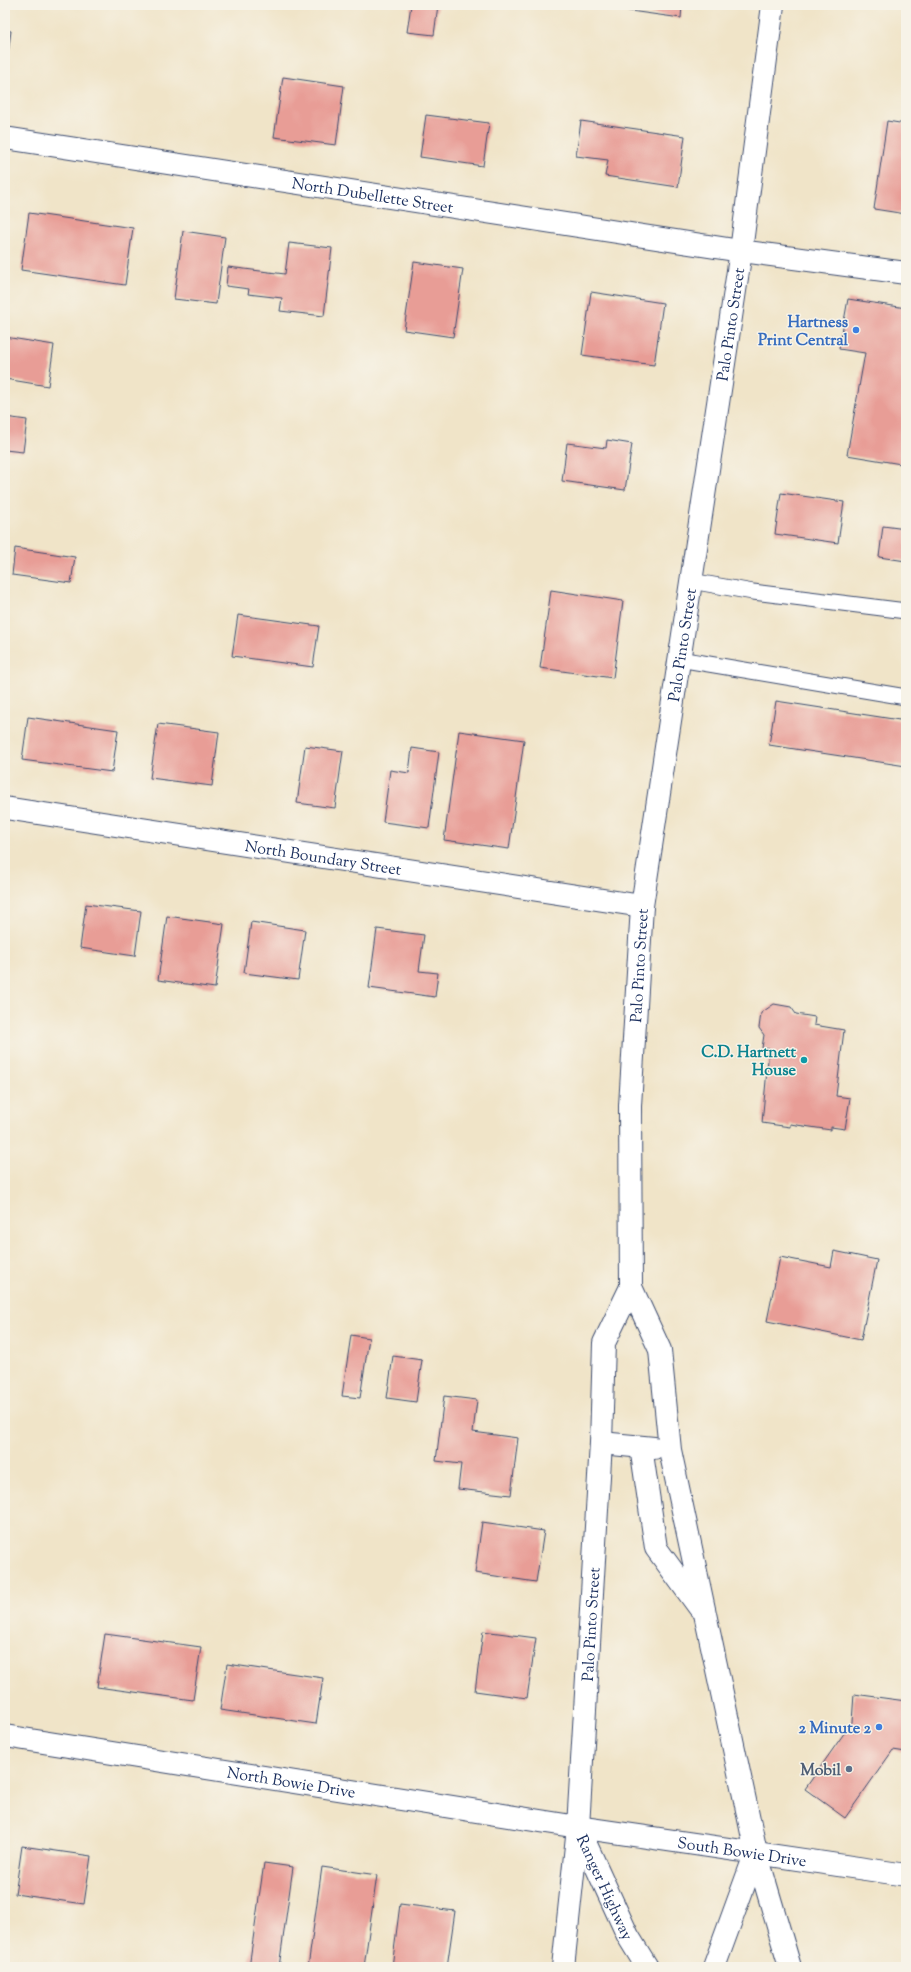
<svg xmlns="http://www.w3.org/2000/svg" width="911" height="1972" font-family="'Sorts Mill Goudy',serif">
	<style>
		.building { fill: #e89d96 }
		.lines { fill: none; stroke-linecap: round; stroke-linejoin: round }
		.lane-casing { stroke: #3b4a6e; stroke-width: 17 }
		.street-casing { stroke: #3b4a6e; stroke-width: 24 }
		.secondary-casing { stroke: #3b4a6e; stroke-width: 24 }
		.primary-casing { stroke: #3b4a6e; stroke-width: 24 }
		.lane { stroke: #fff; stroke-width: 15 }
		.street { stroke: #fff; stroke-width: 22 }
		.secondary { stroke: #fff; stroke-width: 22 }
		.primary { stroke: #fff; stroke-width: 22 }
		.shop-dot { fill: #3f7fe0; stroke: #f7f3e8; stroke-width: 1.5 }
		.culture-dot { fill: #0f9aa8; stroke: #f7f3e8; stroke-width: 1.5 }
		.service-dot { fill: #5c6f8a; stroke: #f7f3e8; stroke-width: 1.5 }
		.labels { text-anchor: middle; stroke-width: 3; stroke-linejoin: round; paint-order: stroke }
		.street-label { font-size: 16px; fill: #1b2f5e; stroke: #f7f3e8 }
		.shop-label { font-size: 16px; font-weight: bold; fill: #366cbe; stroke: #f7f3e8; text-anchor: end }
		.culture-label { font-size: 16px; font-weight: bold; fill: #0d838f; stroke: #f7f3e8; text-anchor: end }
		.service-label { font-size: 16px; font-weight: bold; fill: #4e5e75; stroke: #f7f3e8; text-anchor: end }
	</style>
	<rect width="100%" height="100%" fill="#f7f3e8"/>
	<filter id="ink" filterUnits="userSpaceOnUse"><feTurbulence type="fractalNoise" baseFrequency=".025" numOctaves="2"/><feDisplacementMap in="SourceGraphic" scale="8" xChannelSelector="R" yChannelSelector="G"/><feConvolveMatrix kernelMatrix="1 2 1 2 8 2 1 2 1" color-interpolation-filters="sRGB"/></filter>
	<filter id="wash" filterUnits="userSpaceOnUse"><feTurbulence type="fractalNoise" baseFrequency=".012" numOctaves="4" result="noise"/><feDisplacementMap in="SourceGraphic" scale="16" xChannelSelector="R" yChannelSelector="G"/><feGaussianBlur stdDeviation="0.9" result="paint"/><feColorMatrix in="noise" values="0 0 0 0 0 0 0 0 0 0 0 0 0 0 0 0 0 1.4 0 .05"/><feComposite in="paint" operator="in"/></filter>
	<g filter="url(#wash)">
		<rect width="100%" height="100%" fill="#f0e4c8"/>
		<g id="blocks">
			<path class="building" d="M411 5H438L434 35 407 32Z
				M587 5H682L681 18Z
				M5 30 11 31 6 69H5Z
				M283 77 344 86 336 145 274 137Z
				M426 115 489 123 483 166 420 157Z
				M581 121 685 136 678 187 605 176 608 160 576 156Z
				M887 121 906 124V214L874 209Z
				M29 213 133 228 125 285 21 270Z
				M183 231 225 237 216 304 174 299Z
				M289 243 332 248 324 316 280 311 282 298 248 294 249 289 226 286 228 267 285 274Z
				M414 262 463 269 453 337 404 330Z
				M591 292 663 303 654 365 582 355Z
				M848 299 906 308V438L901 464 847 455 865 353 839 349Z
				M5 337 54 345 48 386 5 379Z
				M5 417 27 420 23 452 5 450Z
				M607 440 632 444 625 490 562 481 567 443 606 448Z
				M781 493 844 502 838 543 775 534Z
				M883 526 906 529V561L879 557Z
				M15 548 75 557 71 583 12 575Z
				M551 590 623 601 613 678 540 668Z
				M238 615 319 626 313 667 232 656Z
				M776 701 906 721V766L769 745Z
				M28 717 118 730 112 772 22 760Z
				M158 724 219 732 212 786 150 778Z
				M459 731 524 740 509 849 444 840Z
				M305 746 343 751 335 808 297 803Z
				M412 748 439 752 429 828 383 822 390 770 409 773Z
				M86 904 141 911 135 956 80 948Z
				M167 916 224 924 215 988 158 980Z
				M251 922 305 930 298 980 244 973Z
				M377 929 424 935 419 971 438 973 435 997 369 988Z
				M774 1004 791 1007 796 1014 815 1017 814 1025 844 1030 836 1096 850 1098 845 1129 831 1127V1130L790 1124V1127L762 1123 769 1049 762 1048 764 1035 759 1028 761 1013Z
				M834 1251 877 1260 861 1340 767 1321 780 1257 831 1267Z
				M351 1335 369 1338 360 1398 342 1396Z
				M393 1356 422 1360 416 1402 387 1398Z
				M444 1396 477 1400 473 1432 518 1438 511 1495 458 1489 461 1464 436 1461Z
				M482 1522 544 1531 536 1582 475 1573Z
				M483 1631 536 1638 527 1698 475 1691Z
				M105 1634 201 1647 193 1700 97 1687Z
				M227 1664 323 1678 316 1724 220 1710Z
				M854 1694 906 1701V1752L893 1750 845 1818 805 1789 852 1722Z
				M22 1846 91 1856 84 1904 15 1894Z
				M264 1863 293 1867 279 1967H249Z
				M322 1867 377 1875 364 1967H308Z
				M400 1904 455 1911 447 1967H392Z"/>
		</g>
	</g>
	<g filter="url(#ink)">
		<use href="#blocks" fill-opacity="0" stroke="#3b4a6e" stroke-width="1"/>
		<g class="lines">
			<g class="lane-casing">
				<path id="lane" d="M691 581 753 592 906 611
					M679 659 906 697"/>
			</g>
			<g class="street-casing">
				<g id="street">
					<path id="s1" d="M5 138 741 251 906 273"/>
					<path id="s2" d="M5 808 642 906"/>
				</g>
			</g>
			<g class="secondary-casing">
				<g id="secondary">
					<path id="s3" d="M5 1736 578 1827 906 1875"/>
					<path id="s4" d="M578 1827 628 1936 647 1967"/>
					<path d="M756 1852 790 1967"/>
				</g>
			</g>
			<g class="primary-casing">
				<g id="primary">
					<path d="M601 1443 654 1448"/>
					<path d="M641 1447 656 1548 699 1607"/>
					<path id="s5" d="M563 1967 578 1827 601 1443 604 1343 631 1287"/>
					<path id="s6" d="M714 1967 756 1852 670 1450 660 1350 631 1287 630 1106 642 906 741 251 773 5"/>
				</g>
			</g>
			<use href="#lane" class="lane"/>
			<use href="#street" class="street"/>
			<use href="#secondary" class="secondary"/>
			<use href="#primary" class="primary"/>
		</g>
	</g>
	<g class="shop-dot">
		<circle cx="856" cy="330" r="4"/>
		<circle cx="879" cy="1727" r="4"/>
	</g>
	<circle class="culture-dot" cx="804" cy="1060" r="4"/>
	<circle class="service-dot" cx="849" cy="1769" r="4"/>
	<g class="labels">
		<g class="street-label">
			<text dy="6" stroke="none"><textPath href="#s1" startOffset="372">North Dubellette Street</textPath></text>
			<text dy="6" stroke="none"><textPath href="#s6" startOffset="1673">Palo Pinto Street</textPath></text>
			<text dy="6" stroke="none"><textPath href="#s6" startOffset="1349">Palo Pinto Street</textPath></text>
			<text dy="6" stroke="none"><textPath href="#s2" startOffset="322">North Boundary Street</textPath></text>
			<text dy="6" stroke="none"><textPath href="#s6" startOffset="1025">Palo Pinto Street</textPath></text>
			<text dy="6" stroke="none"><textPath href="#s5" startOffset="344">Palo Pinto Street</textPath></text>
			<text dy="6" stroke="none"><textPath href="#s3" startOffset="290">North Bowie Drive</textPath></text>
			<text dy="6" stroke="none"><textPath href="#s3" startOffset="746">South Bowie Drive</textPath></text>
			<text dy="6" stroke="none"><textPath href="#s4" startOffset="66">Ranger Highway</textPath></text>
		</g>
		<g class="shop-label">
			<text x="848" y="327">Hartness<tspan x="848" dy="18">Print Central</tspan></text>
			<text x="871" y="1733">2 Minute 2</text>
		</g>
		<g class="culture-label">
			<text x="796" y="1057">C.D. Hartnett<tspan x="796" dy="18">House</tspan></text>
		</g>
		<g class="service-label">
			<text x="841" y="1775">Mobil</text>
		</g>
	</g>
	<rect width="911" height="1972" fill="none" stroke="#f7f3e8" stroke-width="20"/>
</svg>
